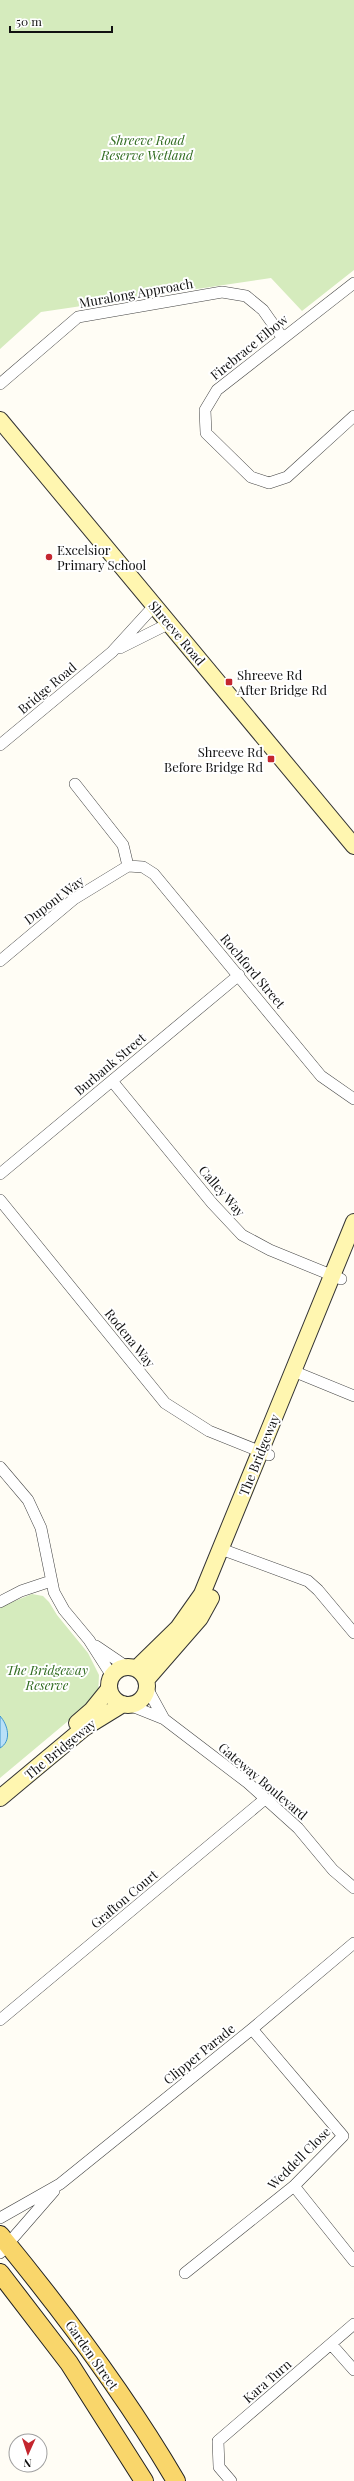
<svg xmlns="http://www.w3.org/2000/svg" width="354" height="2481" font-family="'Playfair Display',serif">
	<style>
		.green { fill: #d5ebbd }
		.water { fill: #b9e0f7; stroke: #3f96cf }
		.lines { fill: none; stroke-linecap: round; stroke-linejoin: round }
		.street-casing { stroke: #444; stroke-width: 12 }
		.secondary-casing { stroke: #333; stroke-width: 18 }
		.primary-casing { stroke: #222; stroke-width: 20 }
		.street { stroke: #fff; stroke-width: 11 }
		.secondary { stroke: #fff6b0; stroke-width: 16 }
		.primary { stroke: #f9d66b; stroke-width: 18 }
		.poi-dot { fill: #c4262e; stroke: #fff; stroke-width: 1.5 }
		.labels { text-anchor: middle; stroke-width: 4; stroke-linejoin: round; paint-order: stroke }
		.park-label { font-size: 13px; font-style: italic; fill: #2f6b1f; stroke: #fff }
		.street-label { font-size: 13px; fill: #111; stroke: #fff }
		.poi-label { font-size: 13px; fill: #111; stroke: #fff; text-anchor: start }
	</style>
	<rect width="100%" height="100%" fill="#fffdf5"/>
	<path class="green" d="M0 0H354V270L302 311 271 278 41 312 0 349Z
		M32 1594 43 1596 49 1602 57 1615 88 1653 99 1675 98 1696 0 1778V1607Z"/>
	<path class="water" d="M0 1716C8 1725 12 1741 0 1748Z"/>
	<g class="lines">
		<g class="street-casing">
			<path id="street" d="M354 283 217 390 205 410 206 433 251 477 269 483 287 477 354 416
				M0 384 78 317 222 292 246 296 263 310 282 337
				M120 648 170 623
				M0 745 112 652 154 606
				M75 784 123 845 128 866
				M128 866 143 867 154 874 321 1076 354 1099
				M0 961 74 899 128 866
				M112 1081 212 1203 242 1235 270 1250 341 1279
				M0 1174 239 975
				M0 1200 165 1403 209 1431 269 1455
				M293 1371 354 1396
				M0 1467 28 1500 41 1528 54 1592 64 1610 89 1640 112 1676
				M221 1549 308 1581 318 1590 354 1633
				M0 1602 21 1591 51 1581
				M96 1646 127 1667
				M147 1688 164 1719
				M129 1705 164 1719 248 1783 298 1828 333 1870 354 1888
				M0 2020 265 1799
				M294 2186 354 2261
				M0 2218 60 2184 252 2029 354 1943
				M0 2253 54 2191
				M185 2273 294 2186 343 2136 252 2029
				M331 2344 354 2370
				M231 2481 219 2467 218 2441 354 2324"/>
		</g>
		<g class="secondary-casing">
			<path id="secondary" d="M0 420 354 846
				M109 1686a19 19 0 1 1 38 0a19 19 0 1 1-38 0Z
				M136 1669 178 1628 202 1594 354 1222
				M146 1680 200 1618 211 1598
				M77 1723 92 1710 109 1689
				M0 1798 84 1728 123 1704"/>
		</g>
		<g class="primary-casing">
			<path id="primary" d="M0 2235C64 2313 125 2394 176 2481
				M0 2273 69 2363 144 2481"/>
		</g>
		<use href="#street" class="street"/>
		<use href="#secondary" class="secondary"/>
		<use href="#primary" class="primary"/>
	</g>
	<g class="poi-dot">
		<circle cx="49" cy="557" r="4"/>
		<rect x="225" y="678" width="8" height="8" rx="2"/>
		<rect x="267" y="755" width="8" height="8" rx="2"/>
	</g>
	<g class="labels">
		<g class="park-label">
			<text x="147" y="145">Shreeve Road<tspan x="147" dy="15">Reserve Wetland</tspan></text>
			<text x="47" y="1675">The Bridgeway<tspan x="47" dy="15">Reserve</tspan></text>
		</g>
		<g class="street-label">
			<text transform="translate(136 293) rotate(-10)" y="5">Muralong Approach</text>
			<text transform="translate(249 347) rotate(-39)" y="5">Firebrace Elbow</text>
			<text transform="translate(177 633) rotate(50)" y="5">Shreeve Road</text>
			<text transform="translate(47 688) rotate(-40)" y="5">Bridge Road</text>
			<text transform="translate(54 900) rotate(-37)" y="5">Dupont Way</text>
			<text transform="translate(253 971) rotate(50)" y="5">Rochford Street</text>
			<text transform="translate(110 1064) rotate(-40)" y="5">Burbank Street</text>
			<text transform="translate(222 1191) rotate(49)" y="5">Calley Way</text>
			<text transform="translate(130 1338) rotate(51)" y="5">Rodena Way</text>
			<text transform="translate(259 1455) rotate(-68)" y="5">The Bridgeway</text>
			<text transform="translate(60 1749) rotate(-39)" y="5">The Bridgeway</text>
			<text transform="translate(263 1781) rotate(40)" y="5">Gateway Boulevard</text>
			<text transform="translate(124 1899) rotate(-40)" y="5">Grafton Court</text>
			<text transform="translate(199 2054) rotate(-39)" y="5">Clipper Parade</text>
			<text transform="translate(299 2158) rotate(-45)" y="5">Weddell Close</text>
			<text transform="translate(92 2355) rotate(55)" y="5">Garden Street</text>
			<text transform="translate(267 2381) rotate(-41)" y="5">Kara Turn</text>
		</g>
		<g class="poi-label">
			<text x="57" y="555">Excelsior<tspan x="57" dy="15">Primary School</tspan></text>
			<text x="237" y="680">Shreeve Rd<tspan x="237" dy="15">After Bridge Rd</tspan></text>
			<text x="263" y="757" text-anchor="end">Shreeve Rd<tspan x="263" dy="15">Before Bridge Rd</tspan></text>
		</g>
	</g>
	<g transform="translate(28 2453) rotate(183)"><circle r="19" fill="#ffffff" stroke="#a0a0a0"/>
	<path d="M0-3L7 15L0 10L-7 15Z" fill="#c4262e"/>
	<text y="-6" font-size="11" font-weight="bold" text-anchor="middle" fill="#111111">N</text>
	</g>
	<path d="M10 26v6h102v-6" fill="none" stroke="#111111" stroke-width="2"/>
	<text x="16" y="26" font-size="12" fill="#111111" stroke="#ffffff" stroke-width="3" paint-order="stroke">50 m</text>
</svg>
